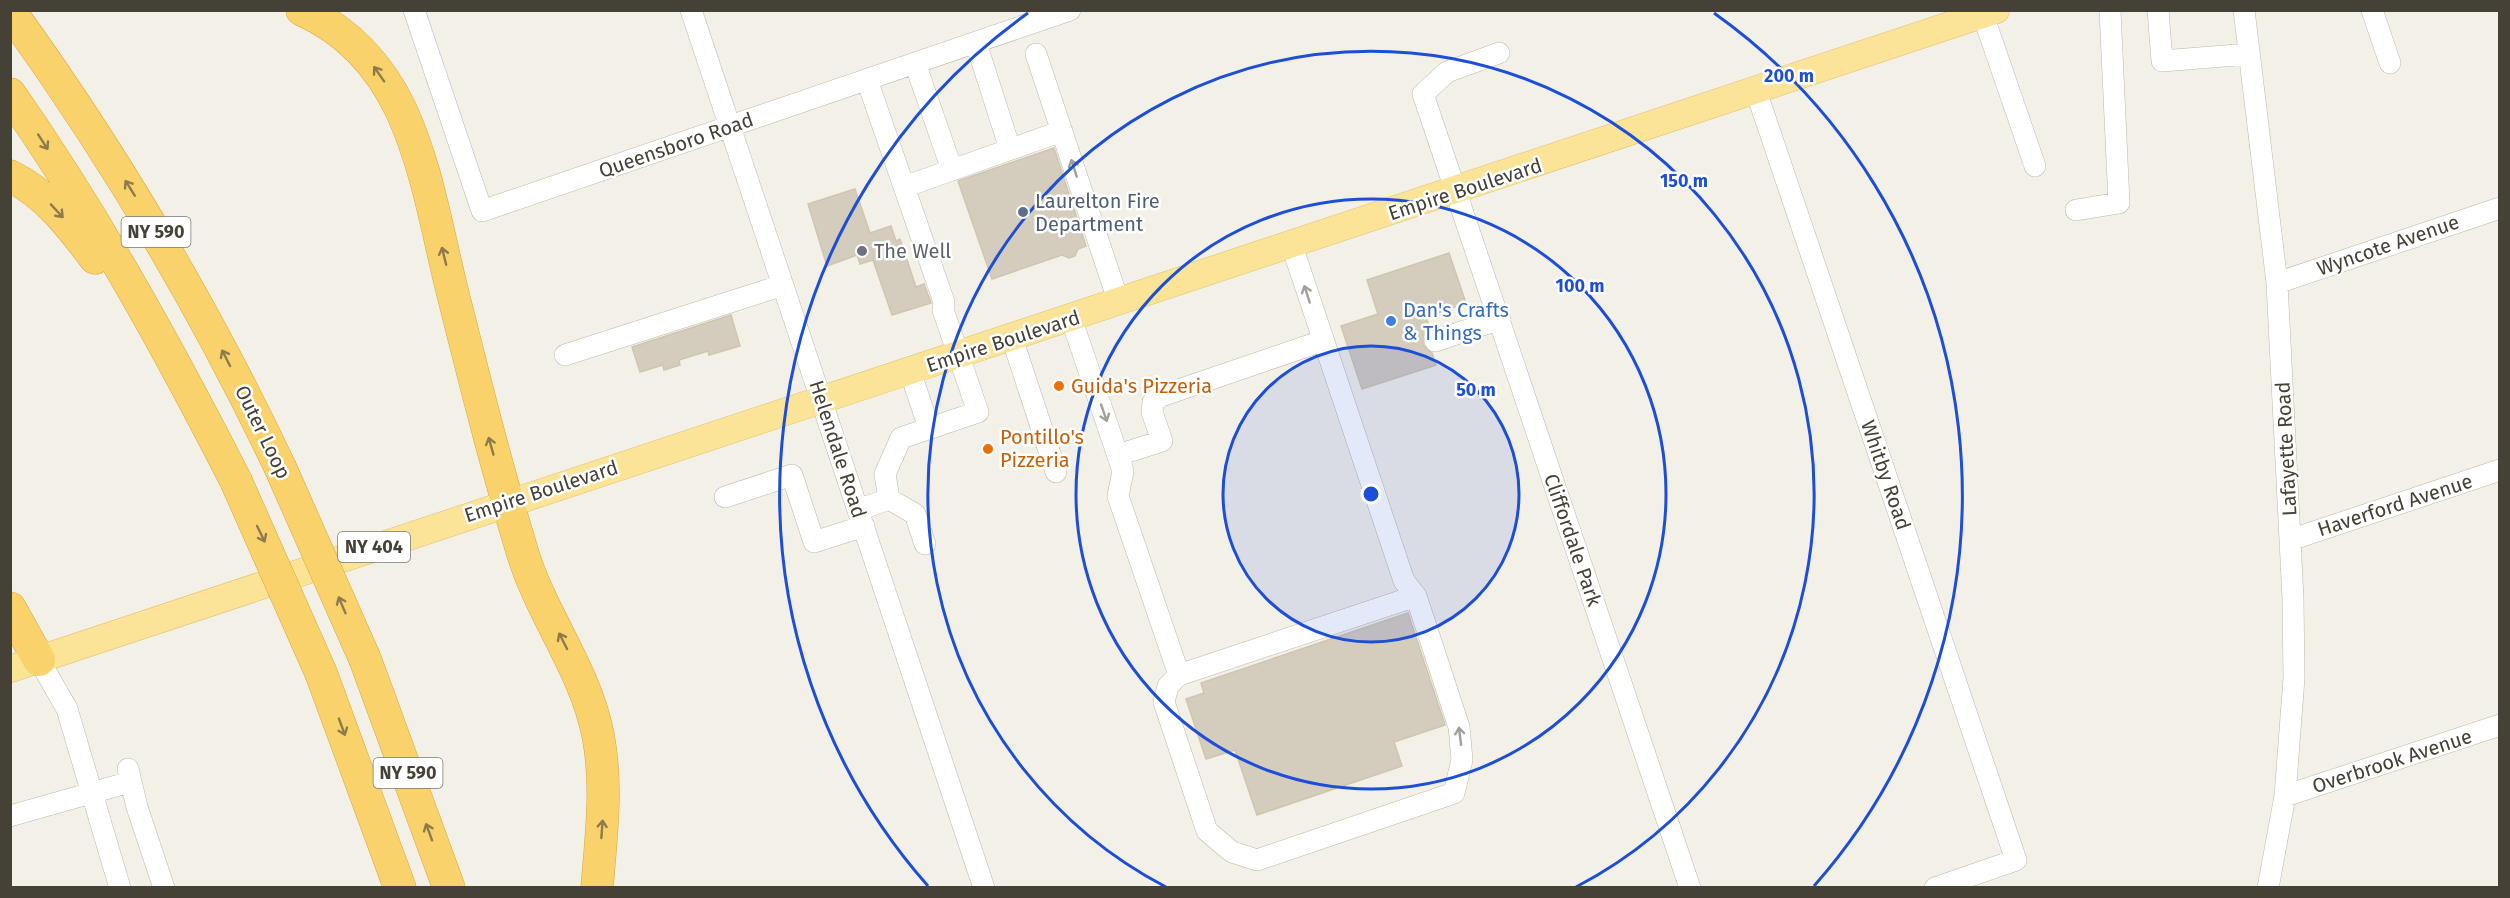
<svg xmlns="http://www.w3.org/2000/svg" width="2510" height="898" font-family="'Fira Sans',sans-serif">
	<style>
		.building { fill: #d4ccbd; stroke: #cfc5b0; stroke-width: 1.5 }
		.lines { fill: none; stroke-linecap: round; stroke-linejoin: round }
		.minor-casing { stroke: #beb8aa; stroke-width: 22 }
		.major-casing { stroke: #dfc269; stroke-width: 28 }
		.highway-casing { stroke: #d8a73c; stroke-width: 33 }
		.minor { stroke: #fff; stroke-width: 21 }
		.major { stroke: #fbe498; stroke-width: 27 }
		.highway { stroke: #f9d26c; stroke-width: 32 }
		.highway-bridge-casing { stroke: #d8a73c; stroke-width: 33; stroke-linecap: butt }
		.highway-bridge { stroke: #f9d26c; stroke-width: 32 }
		.oneway { stroke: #8e7b4c }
		.oneway2 { stroke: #a2a09a }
		.ring { fill: none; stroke: #1d4ed8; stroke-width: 3 }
		.service-dot { fill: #5c6f8a; stroke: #fff; stroke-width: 2 }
		.worship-dot { fill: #6b7280; stroke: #fff; stroke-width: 2 }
		.shop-dot { fill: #3f7fe0; stroke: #fff; stroke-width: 2 }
		.food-dot { fill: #e8710a; stroke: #fff; stroke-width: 2 }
		.labels { text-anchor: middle; stroke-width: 5; stroke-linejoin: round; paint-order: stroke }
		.shield { fill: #fff; stroke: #7e7a72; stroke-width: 1.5 }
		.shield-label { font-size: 18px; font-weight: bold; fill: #464136 }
		.street-label { font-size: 20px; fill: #464136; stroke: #fff }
		.service-label { font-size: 20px; fill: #4e5e75; stroke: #fff; text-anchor: start }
		.worship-label { font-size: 20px; fill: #5b616d; stroke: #fff; text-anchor: start }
		.shop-label { font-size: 20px; fill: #366cbe; stroke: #fff; text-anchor: start }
		.food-label { font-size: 20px; fill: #c56008; stroke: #fff; text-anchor: start }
		.centre { fill: #1d4ed8; stroke: #fff; stroke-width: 3 }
		.ring-label { font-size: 18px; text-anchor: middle; font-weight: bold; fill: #1d4ed8; stroke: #fff; stroke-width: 5; stroke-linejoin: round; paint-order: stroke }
	</style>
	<rect width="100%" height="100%" fill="#f3f0e7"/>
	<path class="building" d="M1054 148 1086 246 1078 249 1075 256 1069 258 1062 255 992 279 958 181Z
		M855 189 870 233 891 226 896 241 900 239 916 287 924 284 931 303 892 315 873 260 860 264 857 255 827 266 808 204Z
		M1449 253 1466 303 1426 317 1430 329 1426 330 1423 338V345L1432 353 1436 365 1362 389 1341 326 1378 314 1367 280Z
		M731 315 740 346 709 355 708 351 679 360 680 365 664 370 663 365 640 372 632 347Z
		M1408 613 1445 725 1394 742 1402 766 1257 815 1235 750 1206 759 1186 699 1204 693 1201 683Z"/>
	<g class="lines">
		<g class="minor-casing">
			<path id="minor" d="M414 10 482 211 1070 10
				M691 10 984 888
				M2158 10 2162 61 2249 54
				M2244 10 2277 283 2293 599 2294 678 2285 796 2268 888
				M2372 10 2390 63
				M1983 15 2035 166
				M976 43 1010 149
				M1499 53 1447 72 1423 94 1690 888
				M1036 54 1119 303
				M915 63 952 170
				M1756 91 2016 860 1935 888
				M904 187 1062 131
				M2076 210 2119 203 2110 10
				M2277 283 2500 208
				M1071 318 1123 471 1118 496 1179 675 1168 686 1164 702 1207 831 1232 852 1257 860 1454 793 1462 760 1459 727 1416 596 1404 581 1292 246
				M1012 338 1056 472
				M1435 341 1500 319
				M565 355 783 285
				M910 371 929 428
				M1118 455 1162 441 1152 412 1153 402 1161 396 1322 341
				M725 497 792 475 814 542 864 526
				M889 499 915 514 925 544
				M858 510 889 499 885 474 901 438 978 412 943 310 944 302 867 80
				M2290 540 2500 470
				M39 660 67 709 120 888
				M1179 675 1416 596
				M128 769 137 807 164 888
				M2285 796 2500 725
				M10 816 130 782"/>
		</g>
		<g class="major-casing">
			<path id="major" d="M10 669C671 445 1335 235 1996 10"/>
		</g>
		<g class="highway-casing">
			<path id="highway" d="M302 10C347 30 380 66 401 110 427 166 437 230 452 290 474 378 496 466 523 554 542 616 585 669 598 735 608 786 601 837 597 888
				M10 11C114 155 204 307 280 467
				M10 94C96 217 168 348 236 481
				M10 176C47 194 71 226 95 258
				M10 608 39 660
				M365 659 449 888
				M321 673 400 888"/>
		</g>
		<use href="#minor" class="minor"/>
		<use href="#major" class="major"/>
		<use href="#highway" class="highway"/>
		<g class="highway-bridge-casing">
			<path id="highway-bridge" d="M280 467 365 659
				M236 481 321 673"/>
		</g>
		<use href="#highway-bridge" class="highway-bridge"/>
	</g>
	<defs><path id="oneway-shaft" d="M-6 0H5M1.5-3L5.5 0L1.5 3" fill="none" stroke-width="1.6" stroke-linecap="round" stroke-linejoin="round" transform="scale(1.5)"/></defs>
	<g class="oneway">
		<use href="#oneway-shaft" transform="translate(379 74) rotate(-125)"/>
		<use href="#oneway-shaft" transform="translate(43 142) rotate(57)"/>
		<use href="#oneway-shaft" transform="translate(130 188) rotate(-122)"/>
		<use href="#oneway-shaft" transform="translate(57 211) rotate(47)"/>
		<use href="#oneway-shaft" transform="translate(444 256) rotate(-104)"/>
		<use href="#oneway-shaft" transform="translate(226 358) rotate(-117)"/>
		<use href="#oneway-shaft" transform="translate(491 446) rotate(-106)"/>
		<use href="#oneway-shaft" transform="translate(261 534) rotate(64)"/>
		<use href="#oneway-shaft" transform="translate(342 605) rotate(-113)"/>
		<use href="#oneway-shaft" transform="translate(563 641) rotate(-117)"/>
		<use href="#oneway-shaft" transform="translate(342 727) rotate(70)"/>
		<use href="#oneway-shaft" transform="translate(602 829) rotate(-86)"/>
		<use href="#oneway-shaft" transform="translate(429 832) rotate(-110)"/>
	</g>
	<g class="oneway2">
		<use href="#oneway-shaft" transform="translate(1074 168) rotate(-108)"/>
		<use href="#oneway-shaft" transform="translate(1307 294) rotate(-108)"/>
		<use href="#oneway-shaft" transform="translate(1104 413) rotate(71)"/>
		<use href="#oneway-shaft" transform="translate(1460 736) rotate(-97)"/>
	</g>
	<circle cx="1371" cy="494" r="148" fill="#1d4ed8" fill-opacity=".12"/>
	<g class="ring">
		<circle cx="1371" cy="494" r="148"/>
		<circle cx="1371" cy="494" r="295"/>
		<path d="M1166 887A443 443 0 1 1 1576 887"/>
		<path d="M928 886A591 591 0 0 1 1028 13M1714 13A591 591 0 0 1 1814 886"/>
	</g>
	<circle class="service-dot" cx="1023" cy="212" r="6"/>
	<circle class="worship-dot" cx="862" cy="251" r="6"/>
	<circle class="shop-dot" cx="1391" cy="321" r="6"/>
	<g class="food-dot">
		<circle cx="1059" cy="386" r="6"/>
		<circle cx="988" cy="449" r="6"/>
	</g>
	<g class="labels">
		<g class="shield">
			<rect x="121.5" y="217" width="69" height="30" rx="4.5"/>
			<rect x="338" y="532" width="72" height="30" rx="4.5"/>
			<rect x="373.5" y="758" width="69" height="30" rx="4.5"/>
		</g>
		<g class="shield-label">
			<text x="156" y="238">NY 590</text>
			<text x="374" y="553">NY 404</text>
			<text x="408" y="779">NY 590</text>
		</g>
		<g class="street-label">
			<text transform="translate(676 145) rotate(-19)" y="7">Queensboro Road</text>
			<text transform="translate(1465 189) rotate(-18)" y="7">Empire Boulevard</text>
			<text transform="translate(2388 245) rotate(-19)" y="7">Wyncote Avenue</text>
			<text transform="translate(1003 341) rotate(-18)" y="7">Empire Boulevard</text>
			<text transform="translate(263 432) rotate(64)" y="7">Outer Loop</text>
			<text transform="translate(838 449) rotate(72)" y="7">Helendale Road</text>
			<text transform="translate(2286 449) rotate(-93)" y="7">Lafayette Road</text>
			<text transform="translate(1886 475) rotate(71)" y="7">Whitby Road</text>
			<text transform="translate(541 491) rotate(-18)" y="7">Empire Boulevard</text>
			<text transform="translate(2395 505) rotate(-18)" y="7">Haverford Avenue</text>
			<text transform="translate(1573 540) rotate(71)" y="7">Cliffordale Park</text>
			<text transform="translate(2392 761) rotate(-18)" y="7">Overbrook Avenue</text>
		</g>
		<g class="service-label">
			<text x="1035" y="208">Laurelton Fire<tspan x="1035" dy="23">Department</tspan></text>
		</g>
		<g class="worship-label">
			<text x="874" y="258">The Well</text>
		</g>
		<g class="shop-label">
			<text x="1403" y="317">Dan's Crafts<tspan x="1403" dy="23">&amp; Things</tspan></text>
		</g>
		<g class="food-label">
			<text x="1071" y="393">Guida's Pizzeria</text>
			<text x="1000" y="444">Pontillo's<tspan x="1000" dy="23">Pizzeria</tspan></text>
		</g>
	</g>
	<circle cx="1371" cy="494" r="9" class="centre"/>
	<g class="ring-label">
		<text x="1789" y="82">200 m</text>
		<text x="1684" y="187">150 m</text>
		<text x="1580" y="292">100 m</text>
		<text x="1476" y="396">50 m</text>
	</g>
	<rect width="2510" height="898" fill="none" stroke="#464136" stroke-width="24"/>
</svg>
